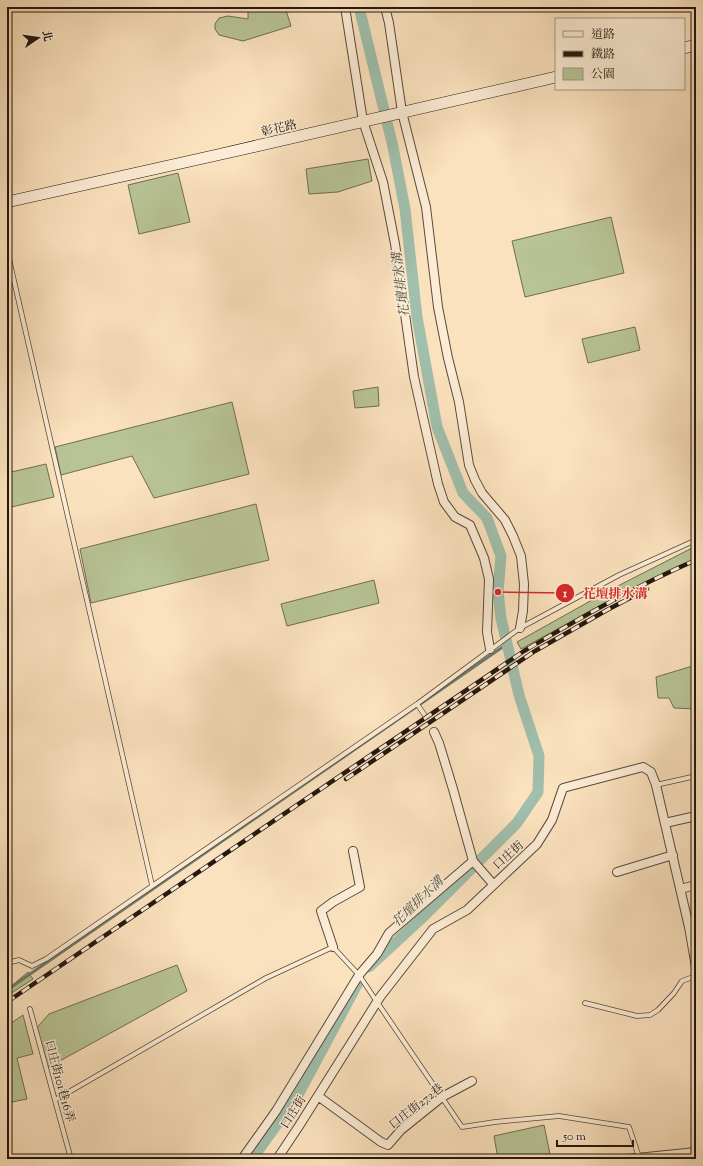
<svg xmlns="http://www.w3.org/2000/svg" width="703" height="1166" font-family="'Sorts Mill Goudy','Noto Serif TC',serif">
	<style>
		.green { fill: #b8c496; stroke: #6e6e52 }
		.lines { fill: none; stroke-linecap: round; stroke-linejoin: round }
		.stream { stroke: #6e7c6d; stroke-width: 3 }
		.canal { stroke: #a0bfac; stroke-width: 11 }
		.lane-casing { stroke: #594a3a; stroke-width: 5.5 }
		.street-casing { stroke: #594a3a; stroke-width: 10 }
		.secondary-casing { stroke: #23170e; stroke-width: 12 }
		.lane { stroke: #fcecd5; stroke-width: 4 }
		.street { stroke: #fcecd5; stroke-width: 8 }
		.secondary { stroke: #fcecd5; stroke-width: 11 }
		.rail-casing { stroke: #23170e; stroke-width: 4.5 }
		.rail { stroke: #fcecd5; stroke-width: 3; stroke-dasharray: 9; stroke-linecap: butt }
		.labels { text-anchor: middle; stroke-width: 3; stroke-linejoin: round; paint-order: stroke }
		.street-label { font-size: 12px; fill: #23170e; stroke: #fcecd5 }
		.water-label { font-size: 13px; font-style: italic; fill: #4f5245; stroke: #fcecd5 }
		.leader { fill: none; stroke: #d62828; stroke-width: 1.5 }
		.callout-dot { fill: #d62828; stroke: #fcecd5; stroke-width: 1.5 }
		.mark-label { font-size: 12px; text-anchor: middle; font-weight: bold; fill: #fff }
		.callout-label { font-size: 13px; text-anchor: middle; font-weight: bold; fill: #d62828; stroke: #fcecd5; stroke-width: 3; stroke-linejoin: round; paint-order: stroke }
	</style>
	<rect width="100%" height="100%" fill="#fbe2be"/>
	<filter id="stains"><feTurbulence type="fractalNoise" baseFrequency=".005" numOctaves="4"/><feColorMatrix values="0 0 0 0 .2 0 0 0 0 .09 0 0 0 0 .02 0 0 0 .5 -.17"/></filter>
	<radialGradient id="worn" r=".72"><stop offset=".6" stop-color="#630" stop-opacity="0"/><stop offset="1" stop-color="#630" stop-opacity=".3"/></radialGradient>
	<path class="green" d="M248 7H285L291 26 243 41 219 35 215 29V24L219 18 228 16 248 19Z
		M368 159 372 181 338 192 309 194 306 169Z
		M178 173 190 222 139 234 128 185Z
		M611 217 624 273 525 297 512 241Z
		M635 327 640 350 588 363 582 339Z
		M378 387 379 406 355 408 353 391Z
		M232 402 249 474 154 498 132 456 61 475 55 447Z
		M46 464 54 497 7 508V473Z
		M256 504 269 560 91 603 80 549Z
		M696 546V559L623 593 521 649 517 642 610 590Z
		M374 580 379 603 287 626 281 604Z
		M696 665V709L674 708 669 698H658L656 677Z
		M177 965 187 991 47 1068 34 1031 49 1014Z
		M28 972 33 979 7 996V982L9 988Z
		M23 1015 33 1054 17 1058 27 1099 7 1103V1026Z
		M544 1125 551 1159H498L494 1136Z"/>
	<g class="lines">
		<path class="stream" d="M7 990 507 644"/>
		<path class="canal" d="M359 7 393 147 405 209 417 317 437 427 463 493 487 518 501 556 498 592 501 618 519 695 539 756 538 792 517 823 422 918 369 967
			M252 1159 298 1095 359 981"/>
		<g class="lane-casing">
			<path id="lane" d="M7 250 152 885
				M417 704 426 717
				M656 785 696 776
				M7 963 19 960 32 966 46 959 417 704 520 628 619 575 696 540
				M585 1003 637 1016 650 1015 658 1010 674 993 682 981 696 976
				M30 1009 71 1159
				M55 1100 266 978 333 947 359 975 377 1002 462 1127 495 1122 559 1116 629 1127 639 1157"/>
		</g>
		<g class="street-casing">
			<path id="street" d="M345 7 363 121 383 182 395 244 414 377 438 484 444 502 455 517 470 525 484 558 489 579 487 632 490 649
				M385 7 389 23 402 112 426 207 438 307 448 358 459 402 469 465 475 480 482 493 505 520 513 536 521 556 524 584 523 611 520 628
				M434 732 439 743 453 789 473 861 493 884
				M665 823 696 816
				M617 872 673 855
				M680 889 696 885
				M333 947 321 911 333 902 360 887 353 851
				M318 1096 381 1142 388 1145 401 1130 442 1097 472 1081
				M242 1159 276 1111 359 975 377 954 389 933 473 861
				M277 1159 299 1126 380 997 433 929 467 910 537 844 552 820 563 788 643 767 651 772 656 785 689 927 696 967
				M627 1159 696 1152"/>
		</g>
		<g class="secondary-casing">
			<path id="secondary" d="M684 48 696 45
				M7 202 217 155 556 77"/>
		</g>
		<use href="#lane" class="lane"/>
		<use href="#street" class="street"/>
		<use href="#secondary" class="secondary"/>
		<g class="rail-casing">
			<path id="rail" d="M346 779 535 651 607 610 647 589
				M7 1002 524 651C580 618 636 586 696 560"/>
		</g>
		<use href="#rail" class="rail"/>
	</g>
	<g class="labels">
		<g class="street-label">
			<text transform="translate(279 128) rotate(-13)" y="4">彰花路</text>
			<text transform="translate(508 855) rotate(-42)" y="4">口庄街</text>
			<text transform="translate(60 1081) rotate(75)" y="4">口庄街101巷16弄</text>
			<text transform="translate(416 1106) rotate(-38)" y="4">口庄街272巷</text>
			<text transform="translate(293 1112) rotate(-58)" y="4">口庄街</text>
		</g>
		<g class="water-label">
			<text transform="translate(400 285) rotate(-97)" y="5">花壇排水溝</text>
			<text transform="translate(417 901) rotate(-44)" y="5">花壇排水溝</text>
		</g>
	</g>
	<path class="leader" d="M498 592L565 593"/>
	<g class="callout-dot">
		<circle cx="498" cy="592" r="4"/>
		<circle cx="565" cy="593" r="10"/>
	</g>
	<g class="mark-label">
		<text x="565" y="597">1</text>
	</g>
	<g class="callout-label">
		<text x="615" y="598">花壇排水溝</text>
	</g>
	<rect width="703" height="1166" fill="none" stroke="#fbe2be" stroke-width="24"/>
	<rect x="8" y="8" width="687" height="1150" fill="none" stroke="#23170e" stroke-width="2"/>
	<rect x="12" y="12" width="679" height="1142" fill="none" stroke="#23170e"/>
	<rect x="555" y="18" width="130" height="72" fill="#fcecd5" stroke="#a59785"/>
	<rect x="563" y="31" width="20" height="6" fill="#fcecd5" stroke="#a59785"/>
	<text x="591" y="38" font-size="12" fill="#23170e">道路</text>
	<rect x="563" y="51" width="20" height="6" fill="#23170e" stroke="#a59785"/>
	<text x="591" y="58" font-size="12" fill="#23170e">鐵路</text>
	<rect x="563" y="68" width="20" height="12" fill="#b8c496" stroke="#a59785"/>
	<text x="591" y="78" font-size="12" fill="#23170e">公園</text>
	<g transform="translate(38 38) rotate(77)" stroke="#fcecd5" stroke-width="3" paint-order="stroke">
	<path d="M0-3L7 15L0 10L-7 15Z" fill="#23170e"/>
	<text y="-6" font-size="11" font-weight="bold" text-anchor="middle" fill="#23170e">北</text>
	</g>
	<path d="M557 1140v6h76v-6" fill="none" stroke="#23170e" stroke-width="2"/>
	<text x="563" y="1140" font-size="12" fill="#23170e" stroke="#fcecd5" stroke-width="3" paint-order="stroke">50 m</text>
	<rect width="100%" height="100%" filter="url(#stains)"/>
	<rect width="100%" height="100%" fill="url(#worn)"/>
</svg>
